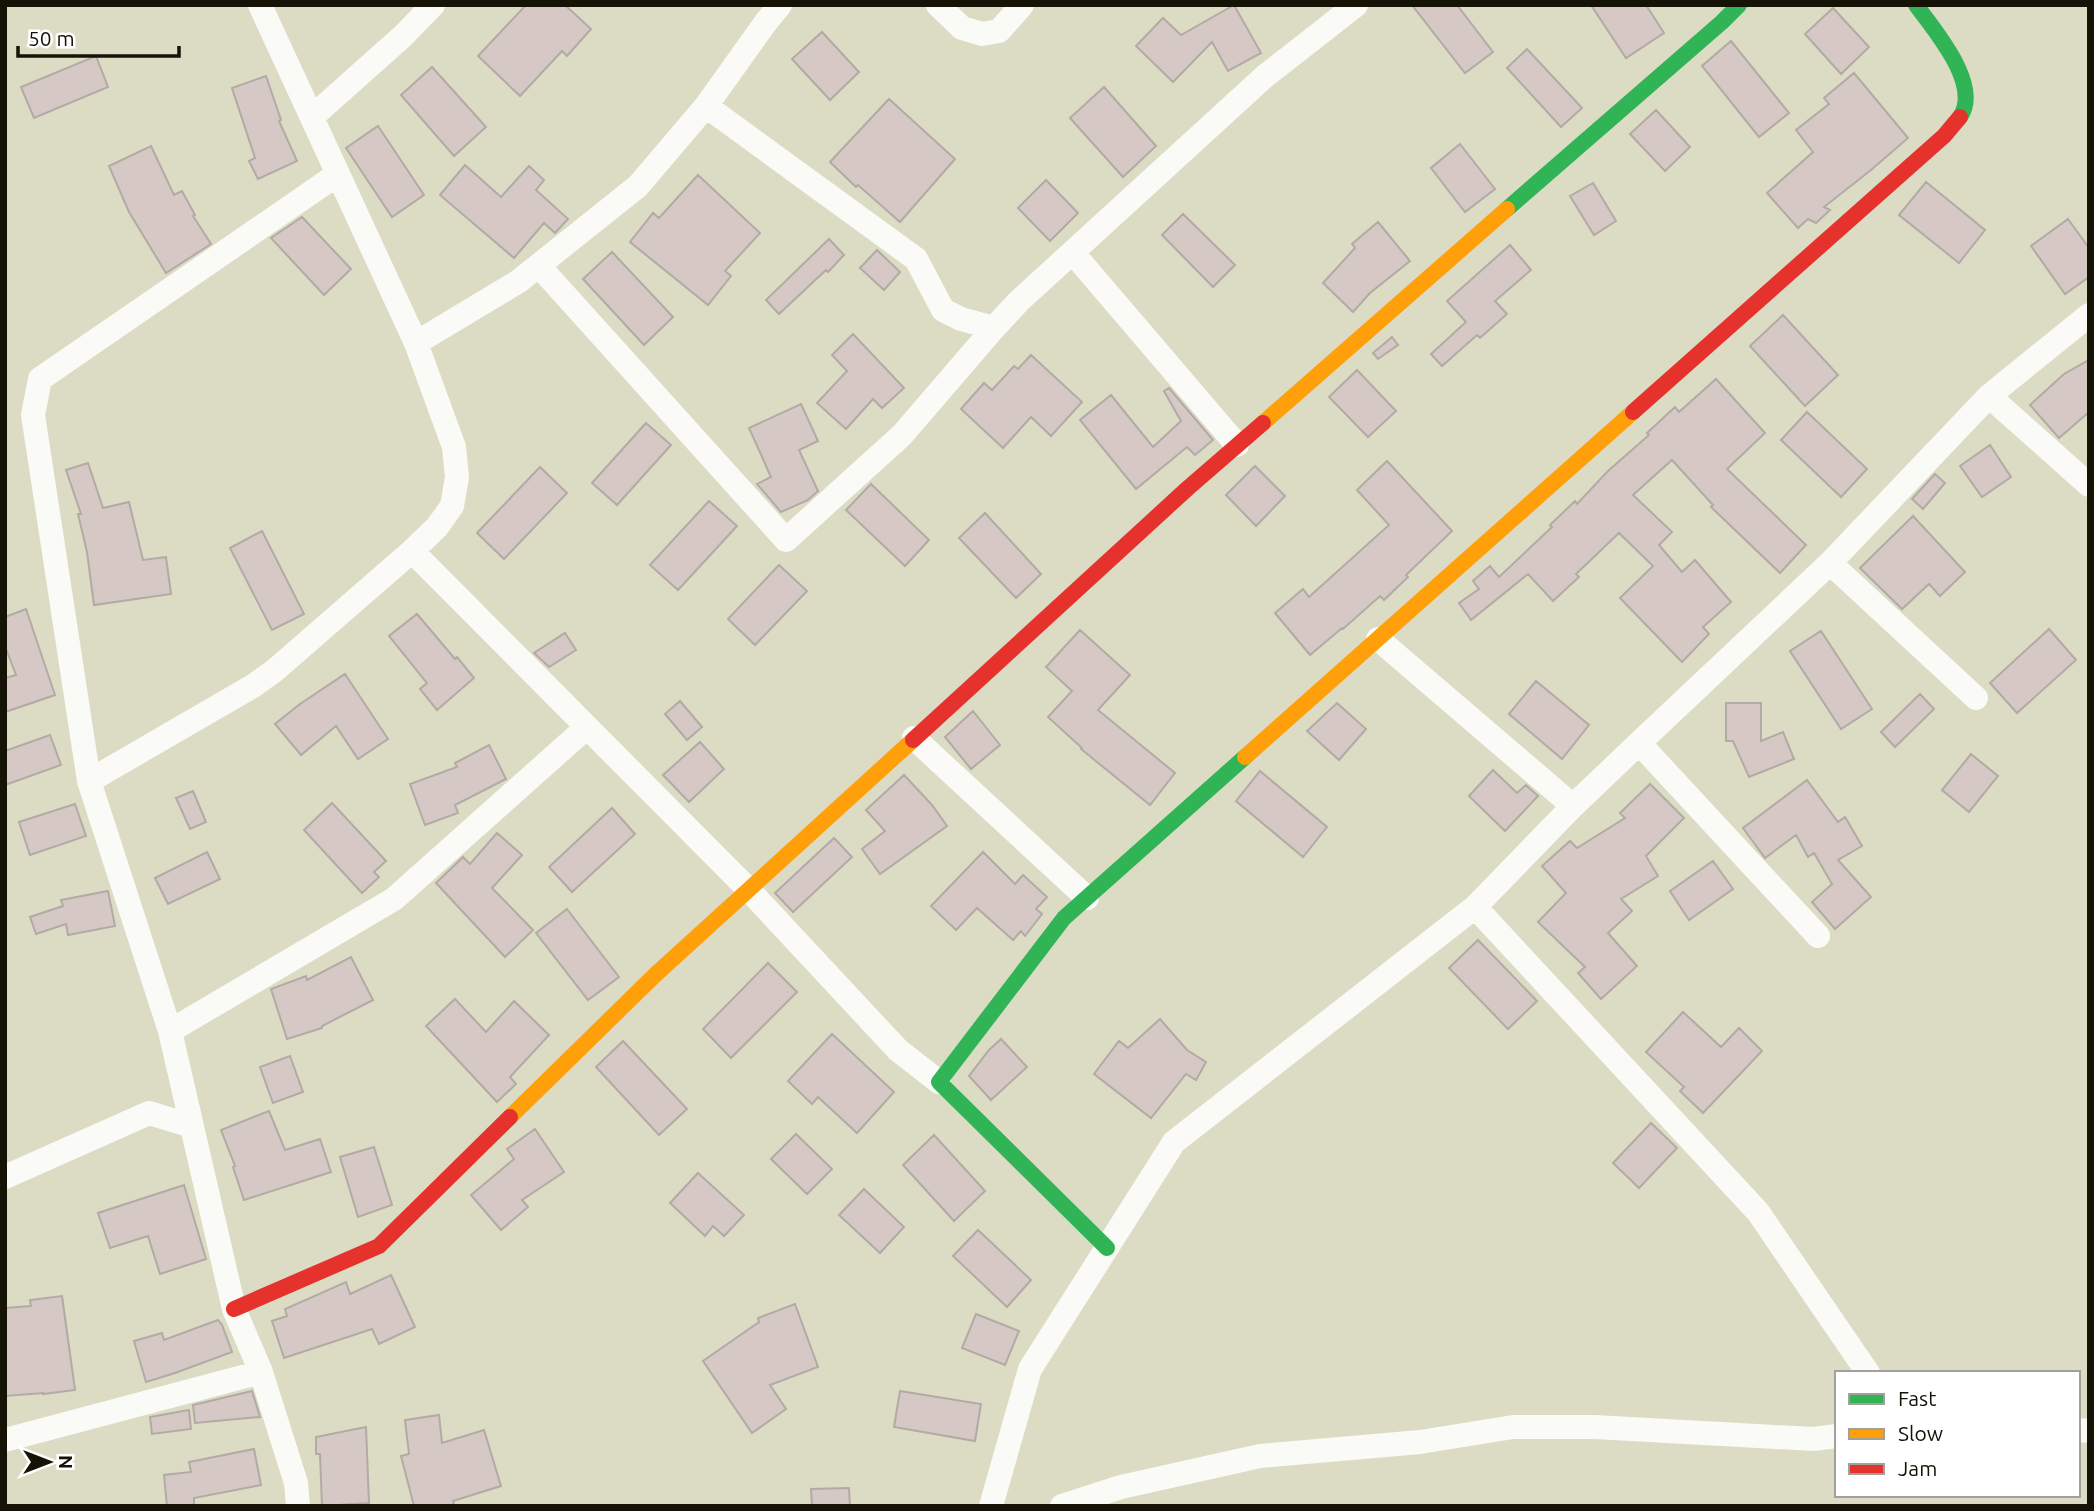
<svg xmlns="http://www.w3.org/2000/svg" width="2094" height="1511" font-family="Ubuntu,sans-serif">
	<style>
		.building { fill: #d6c9c5; stroke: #b2aaa4; stroke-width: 2 }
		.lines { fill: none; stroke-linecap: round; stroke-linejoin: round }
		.street { stroke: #fafaf6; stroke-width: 24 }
		.fast { stroke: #30b455; stroke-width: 16 }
		.slow { stroke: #ff9f0a; stroke-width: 16 }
		.jam { stroke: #e5322d; stroke-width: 16 }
	</style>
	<rect width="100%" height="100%" fill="#dcdbc4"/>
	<path class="building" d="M526 5H565L591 29 567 56 562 51 520 96 478 56Z
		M1234 5 1261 53 1228 71 1212 42 1173 82 1136 46 1163 18 1181 35Z
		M1412 5H1457L1493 52 1465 73Z
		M1591 5H1646L1664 33 1626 58Z
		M1833 8 1869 47 1841 74 1805 34Z
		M822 32 859 72 830 100 792 59Z
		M1731 41 1789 113 1759 137 1702 66Z
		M1527 49 1582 108 1561 127 1507 68Z
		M96 56 108 87 34 118 21 87Z
		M432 67 486 127 454 156 401 95Z
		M1854 73 1908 138 1871 170 1824 207 1830 210 1816 223 1808 219 1798 228 1767 193 1813 152 1796 130 1829 104 1824 98Z
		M266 76 281 120 279 121 297 161 258 179 249 161 255 158 232 88Z
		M1104 87 1156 146 1123 177 1070 118Z
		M889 99 955 159 900 222 858 185 856 187 830 162Z
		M1656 110 1690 147 1665 171 1630 134Z
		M378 126 424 195 392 217 346 148Z
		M1460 144 1495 189 1465 212 1431 168Z
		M151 146 174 195 182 191 195 215 193 216 211 244 166 273 129 212 109 166Z
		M465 165 501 197 529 166 544 180 536 190 568 219 555 233 544 223 514 258 440 195Z
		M698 175 760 233 725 271 731 276 708 305 630 242 653 213 659 218Z
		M1046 180 1078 213 1050 241 1018 208Z
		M1926 182 1985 230 1959 263 1899 215Z
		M1593 183 1616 221 1594 235 1570 196Z
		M1183 214 1235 265 1213 287 1162 235Z
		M302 217 351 269 324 295 271 238Z
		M2068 219 2089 248V277L2065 294 2031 246Z
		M1378 222 1410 261 1370 293 1353 312 1323 283 1355 248 1352 244Z
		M829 239 844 255 828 272 826 270 779 314 766 300Z
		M1510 245 1531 270 1495 301 1507 314 1480 338 1477 335 1442 366 1431 354 1466 322 1447 301Z
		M877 250 900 272 884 290 860 268Z
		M612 252 673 317 644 345 583 279Z
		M1783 315 1838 375 1805 406 1750 346Z
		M853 334 904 388 882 408 873 399 846 429 817 403 847 371 832 355Z
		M1392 337 1398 345 1378 359 1373 353Z
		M1031 355 1082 402 1051 436 1031 417 1003 448 961 409 984 383 992 390 1014 366 1018 369Z
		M2089 360V412L2059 438 2030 405 2064 374Z
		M1357 370 1396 411 1368 437 1329 397Z
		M1716 379 1765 433 1727 469 1806 545 1780 573 1711 507 1713 505 1672 460 1633 495 1672 532 1659 545 1682 572 1695 560 1731 602 1703 627 1709 634 1682 662 1620 598 1653 566 1619 533 1576 574 1579 577 1553 601 1528 574 1471 620 1459 603 1479 589 1473 581 1490 566 1499 577 1552 527 1550 525 1575 501 1577 504 1608 471 1649 435 1647 433 1675 407 1679 412Z
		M1169 388 1213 440 1195 455 1187 447 1136 489 1080 420 1111 395 1153 447 1181 421 1164 391Z
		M801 404 818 441 799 450 818 491 808 500 781 512 757 484 771 477 749 428Z
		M1807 412 1867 469 1841 497 1781 440Z
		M646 423 671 445 617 505 592 483Z
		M1990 445 2011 477 1982 497 1960 466Z
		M1387 461 1452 531 1406 575 1408 577 1384 600 1380 596 1343 629 1342 628 1310 655 1275 613 1303 589 1309 597 1389 525 1357 490Z
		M88 463 103 508 129 502 143 560 166 557 171 594 94 605 87 552 78 514H81L66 470Z
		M1255 466 1285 496 1256 526 1226 495Z
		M540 467 567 493 504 559 477 533Z
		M1935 474 1945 483 1923 509 1912 499Z
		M871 484 929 540 905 566 846 510Z
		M709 501 737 526 678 590 650 565Z
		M985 513 1041 574 1016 598 959 538Z
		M1913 516 1965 572 1940 596 1929 584 1902 609 1860 568Z
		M262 531 304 614 272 630 230 548Z
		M779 565 807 591 755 645 728 619Z
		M26 609 55 695 5 712V678L16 675 5 646V617Z
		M417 614 455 659 457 657 474 678 437 710 420 689 427 683 389 636Z
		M2049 629 2076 660 2017 713 1990 683Z
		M1080 630 1130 675 1098 710 1175 773 1150 805 1081 749 1082 748 1048 717 1072 691 1046 667Z
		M1821 631 1872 709 1841 729 1790 651Z
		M565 633 576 650 549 667 534 653Z
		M345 674 388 739 358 759 336 726 301 755 275 724 300 704Z
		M1536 681 1589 725 1562 759 1509 714Z
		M1920 694 1934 709 1895 747 1881 732Z
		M680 701 702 727 687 740 665 714Z
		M1337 703 1366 729 1339 760 1307 731Z
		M1726 703H1761V741L1783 732 1794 759 1749 777 1733 741H1726Z
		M973 711 1000 745 971 769 945 737Z
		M50 735 61 765 5 785V751Z
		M700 742 724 769 689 802 663 775Z
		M489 745 506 779 455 805 458 813 425 825 410 784 457 767 455 763Z
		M1971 754 1998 776 1969 812 1942 790Z
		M1493 770 1517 793 1526 785 1538 796 1505 831 1469 796Z
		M1260 771 1327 827 1303 857 1236 801Z
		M904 775 932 805 947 826 880 874 862 849 885 831 866 810Z
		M1807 780 1838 822 1845 817 1862 846 1838 860 1871 897 1835 929 1812 902 1832 884 1814 853 1808 857 1796 835 1765 858 1743 828Z
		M1650 784 1684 818 1646 856 1658 876 1621 899 1632 911 1608 933 1637 966 1601 999 1578 973 1585 967 1538 922 1566 893 1542 866 1570 841 1577 848 1625 818 1620 813Z
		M193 791 206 822 190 829 176 798Z
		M332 803 386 861 374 872 379 877 362 893 304 830Z
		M75 804 86 836 30 855 19 822Z
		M612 808 635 834 572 892 549 867Z
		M497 833 522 855 492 888 533 930 505 957 436 883 463 857 470 864Z
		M834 838 852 857 793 912 775 893Z
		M207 852 220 879 168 904 155 878Z
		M983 852 1015 884 1023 875 1047 897 1036 909 1042 914 1025 936 1021 931 1013 940 977 908 956 930 931 906Z
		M1713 861 1733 889 1689 920 1670 891Z
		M108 891 115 926 68 935 66 924 36 934 30 917 63 906 61 900Z
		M567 909 619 977 588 1000 536 933Z
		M1478 940 1537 1001 1508 1029 1449 968Z
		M351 957 373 1000 322 1026V1028L287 1039 271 989 306 976 307 980Z
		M768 963 797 992 731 1058 703 1029Z
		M455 999 486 1032 514 1001 549 1035 510 1077 516 1084 497 1102 426 1026Z
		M1683 1012 1721 1047 1739 1028 1762 1051 1703 1113 1680 1091 1684 1087 1646 1052Z
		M1160 1019 1187 1050 1206 1062 1196 1080 1186 1074 1151 1118 1094 1074 1119 1041 1128 1048Z
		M832 1034 894 1092 857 1133 818 1097 812 1104 788 1081Z
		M1001 1039 1027 1067 991 1100 969 1076 989 1050Z
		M623 1041 687 1109 659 1135 596 1067Z
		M290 1056 303 1092 273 1103 260 1067Z
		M269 1111 285 1150 320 1139 331 1172 244 1200 233 1167 235 1166 221 1130Z
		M1651 1123 1677 1148 1639 1188 1613 1163Z
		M535 1129 564 1172 522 1200 528 1207 501 1230 471 1195 514 1159 507 1149Z
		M796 1134 832 1169 807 1194 771 1159Z
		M934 1135 985 1191 954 1221 903 1165Z
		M374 1147 392 1205 358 1217 340 1157Z
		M698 1173 744 1215 724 1236 713 1226 705 1236 670 1203Z
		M184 1185 206 1259 160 1274 148 1236 110 1248 98 1213Z
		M864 1189 904 1227 880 1253 839 1215Z
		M978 1230 1031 1280 1007 1307 953 1256Z
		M391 1275 415 1327 379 1344 372 1329 284 1358 272 1321 287 1316 285 1309 346 1282 350 1294Z
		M62 1296 75 1390 43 1394V1393L5 1396V1308L31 1306 30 1300Z
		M795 1304 818 1367 770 1385 786 1409 752 1433 703 1361 759 1322 758 1318Z
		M976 1314 1019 1331 1005 1365 962 1348Z
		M218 1320 222 1325 232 1352 175 1373 146 1382 134 1341 162 1333 164 1340Z
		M252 1391 260 1417 195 1423 193 1405Z
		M900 1391 981 1404 975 1441 894 1427Z
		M189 1410 191 1429 152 1434 150 1417Z
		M439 1415 442 1443 484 1430 501 1486 453 1501 454 1506H414L401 1456 409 1454 405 1420Z
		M366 1427 369 1503 322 1506 320 1454H316V1437Z
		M254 1449 261 1485 194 1498V1506H167L164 1475 191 1472 189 1462Z
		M849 1488 850 1506H812L811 1489Z"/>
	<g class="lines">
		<path class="street" d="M938 5 962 28 982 34 999 31 1022 5
			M706 106 916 259 943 310 961 319 994 328 1018 302 1264 77 1356 5
			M312 117 404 35 433 5
			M1073 253 1237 445
			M539 266 786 540 902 435 994 328
			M416 343 519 281 638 186 706 106 766 22 780 5
			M1989 396 2089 485
			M412 551 748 889 898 1050 939 1082
			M1830 563 1976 698
			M1378 639 1573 806
			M914 738 1087 898
			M1639 743 1818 936
			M89 781 253 686 274 671 412 551 437 527 452 506 457 477 454 447 416 343 260 5
			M1475 907 1758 1212 1868 1373
			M170 1031 394 899 587 727
			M5 1177 149 1113 192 1126
			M2078 1430 2089 1431
			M5 1440 261 1372
			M298 1506 296 1483 261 1372 234 1309 170 1031 89 781 33 415 40 379 338 174
			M991 1506 1030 1369 1174 1142 1475 907 1573 806 1639 743 1830 563 1989 396 2089 315
			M1062 1506 1121 1487 1260 1456 1420 1442 1513 1427H1595L1813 1439 1837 1436"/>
		<path class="fast" d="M1916 5C1935 31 1982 85 1960 117
			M1507 209 1722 22 1739 5
			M1107 1248 939 1082 1064 918 1245 757"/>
		<path class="slow" d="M1263 423 1507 209
			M1245 757 1633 412
			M510 1117 655 975 913 740"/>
		<path class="jam" d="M1633 412 1944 136 1960 117
			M913 740 1188 488 1263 423
			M234 1309 379 1246 510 1117"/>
	</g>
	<rect width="2094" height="1511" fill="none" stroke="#141305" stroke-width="14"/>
	<rect x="1835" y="1371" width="245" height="126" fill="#ffffff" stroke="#a1a19b" stroke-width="2"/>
	<rect x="1849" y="1394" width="35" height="10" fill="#30b455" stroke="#a1a19b" stroke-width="2"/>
	<text x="1898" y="1406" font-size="21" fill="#141305">Fast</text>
	<rect x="1849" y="1429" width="35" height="10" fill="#ff9f0a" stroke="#a1a19b" stroke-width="2"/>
	<text x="1898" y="1441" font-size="21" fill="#141305">Slow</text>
	<rect x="1849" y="1464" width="35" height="10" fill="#e5322d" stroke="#a1a19b" stroke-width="2"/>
	<text x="1898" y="1476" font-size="21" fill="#141305">Jam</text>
	<g transform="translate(49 1462) rotate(90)" stroke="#ffffff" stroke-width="5" paint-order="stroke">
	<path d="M0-5L12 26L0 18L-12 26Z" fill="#141305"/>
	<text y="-10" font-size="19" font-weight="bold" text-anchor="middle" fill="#141305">N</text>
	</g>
	<path d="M18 46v10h161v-10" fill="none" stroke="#141305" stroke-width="3.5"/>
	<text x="28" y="46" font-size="21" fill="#141305" stroke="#ffffff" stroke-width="5" paint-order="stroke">50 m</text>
</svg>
